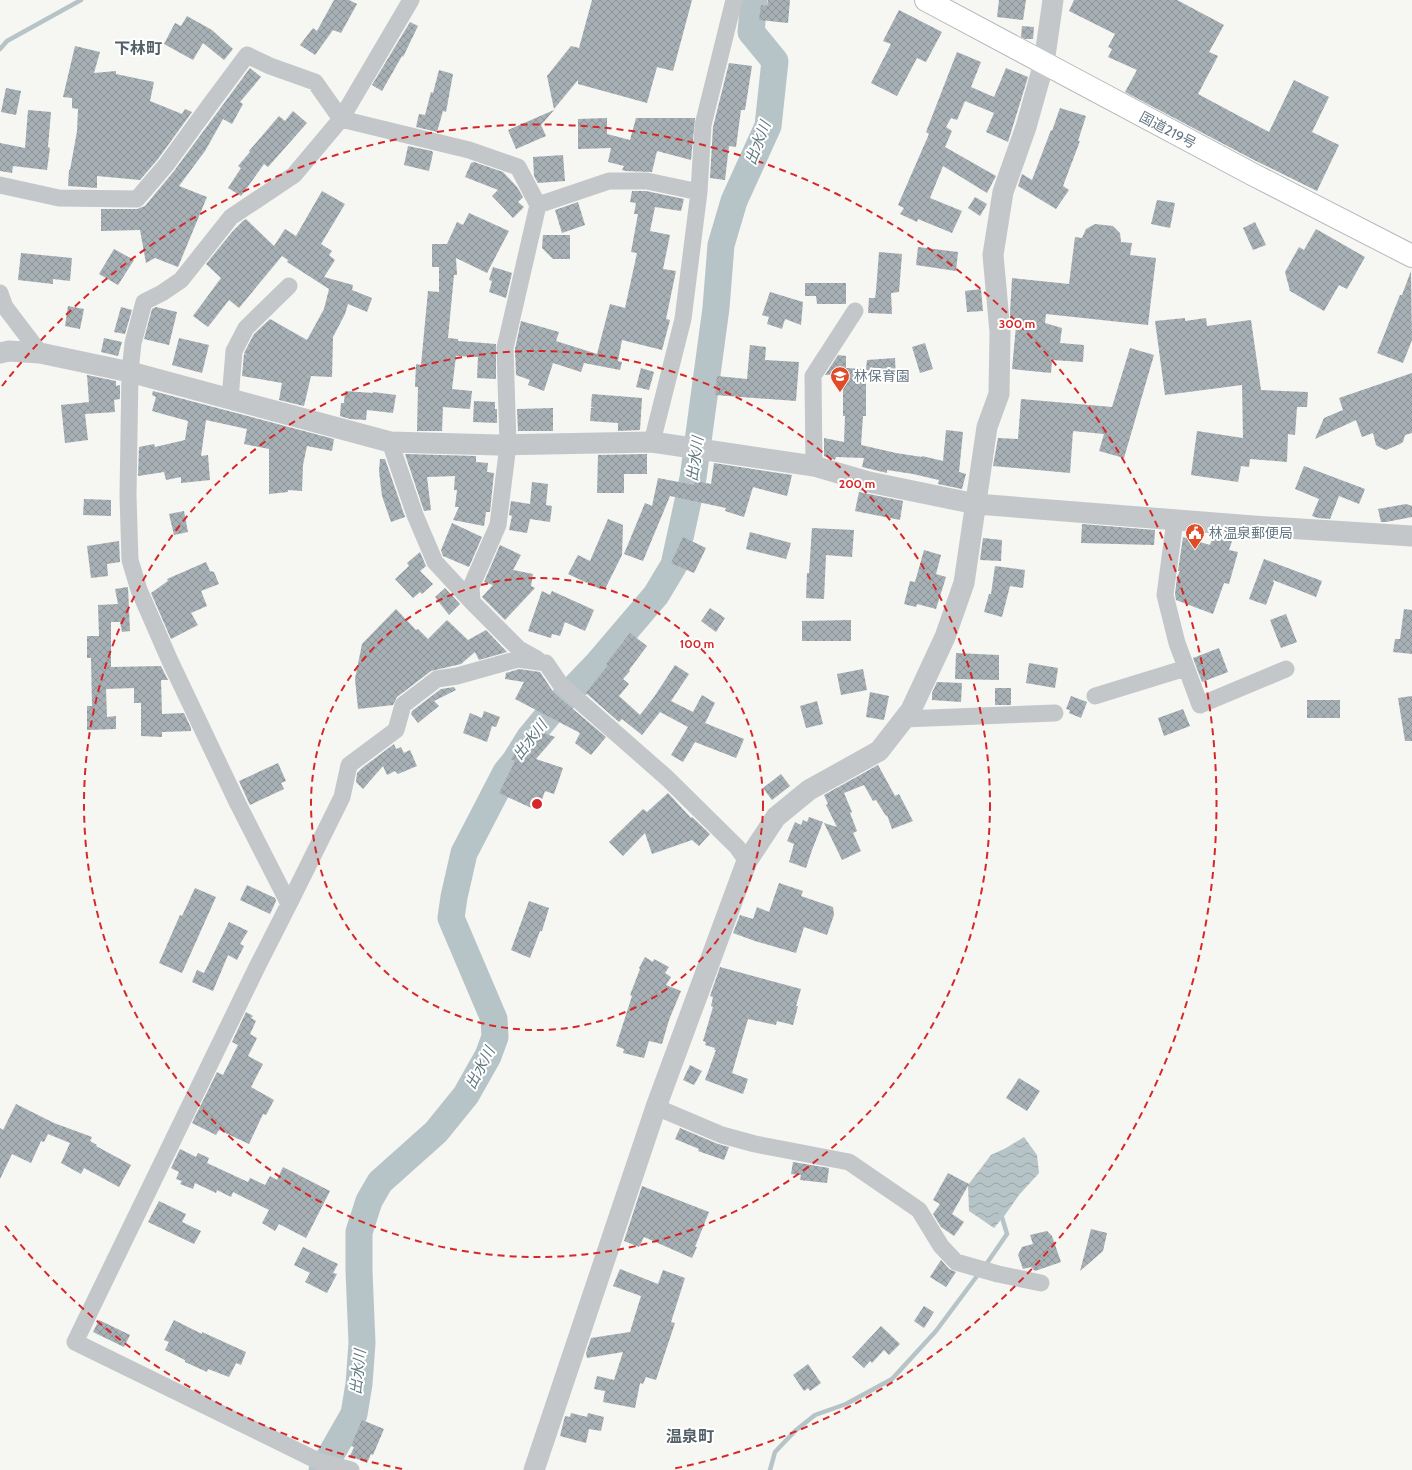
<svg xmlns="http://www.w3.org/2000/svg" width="1412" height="1470" font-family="Cabin,'Noto Sans JP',sans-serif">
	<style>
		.water { fill: url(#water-waves) }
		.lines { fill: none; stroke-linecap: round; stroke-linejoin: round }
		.stream { stroke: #b7c4c7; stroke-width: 4.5 }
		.river { stroke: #b7c4c7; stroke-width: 27 }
		.building { fill: url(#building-cross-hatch) }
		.trunk-casing { stroke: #b6b9bc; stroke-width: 24 }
		.minor { stroke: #c3c7ca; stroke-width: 17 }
		.tertiary { stroke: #c3c7ca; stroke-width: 21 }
		.trunk { stroke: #fff; stroke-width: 22 }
		.ring { fill: none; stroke: #d62828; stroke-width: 2; stroke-dasharray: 7 5 }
		.labels { text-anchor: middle; stroke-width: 4; stroke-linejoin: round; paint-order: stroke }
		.street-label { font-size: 14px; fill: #657783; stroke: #fff }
		.poi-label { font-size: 14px; fill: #657783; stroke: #fff; text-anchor: start }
		.water-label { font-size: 15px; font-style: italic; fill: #61787f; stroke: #fff }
		.quarter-label { font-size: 16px; font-weight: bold; fill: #536068; stroke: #fff }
		.centre { fill: #d62828; stroke: #fff; stroke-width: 2 }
		.ring-label { font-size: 12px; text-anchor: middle; font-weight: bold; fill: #d62828; stroke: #fff; stroke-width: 4; stroke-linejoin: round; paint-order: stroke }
	</style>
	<defs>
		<pattern id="water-waves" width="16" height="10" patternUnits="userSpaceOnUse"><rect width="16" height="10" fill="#b7c4c7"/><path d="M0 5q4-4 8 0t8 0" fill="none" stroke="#98a4a7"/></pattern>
		<pattern id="building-cross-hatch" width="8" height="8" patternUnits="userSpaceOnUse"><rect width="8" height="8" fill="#a7b0b5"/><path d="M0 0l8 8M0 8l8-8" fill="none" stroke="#8c9499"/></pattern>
	</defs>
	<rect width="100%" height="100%" fill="#f6f6f2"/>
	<path class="water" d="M1024 1137 1037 1155 1039 1173 1019 1195 1005 1215 994 1228 969 1211 968 1185 991 1155 1006 1148Z"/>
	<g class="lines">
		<path class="stream" d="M0 49 7 41 81 0
			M985 1266 1007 1234 1001 1214
			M770 1470 775 1452 795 1431 815 1415 846 1404 892 1379 936 1331 980 1272"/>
		<path class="river" d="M322 1470 354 1414 359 1384 362 1343 359 1271V1232L369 1201 380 1182 436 1132 466 1095 488 1056 495 1037 494 1019 451 918 454 897 464 853 506 772 515 761 530 737 549 714 598 663 656 595 674 565 693 478 716 308 721 245 734 201 768 126 775 61 751 32 754 0"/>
	</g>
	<path class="building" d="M334 0H349L357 4 341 33 333 30 315 55 300 45 313 28 317 31Z
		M592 0H692L673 71 657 67 647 103 578 84V80L554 109 547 76 571 46 579 48Z
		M768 0H790L788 23 759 20 761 5 767 6Z
		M999 0H1026L1023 20 997 17Z
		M1074 0H1177L1224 25 1209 52 1218 56 1198 94 1269 132 1294 80 1329 97 1312 132 1339 145 1317 191 1252 159 1125 92 1137 70 1108 57 1112 49 1108 47 1115 34 1069 11Z
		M899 10 942 32 926 62 917 58 897 96 871 83 891 44 883 41Z
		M187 16 212 30 233 49 224 60 203 43 193 60 164 44 175 23 181 26Z
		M410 22 418 26 403 57 402 56 382 91 372 85Z
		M1022 26 1034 27 1033 39H1025L1021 37Z
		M75 46 100 52 94 73 116 71V74L154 82 150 101 182 114 185 109 192 112 158 159 140 180 97 176V188L68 186 69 170H70L77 131 78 109 72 108V98L63 97Z
		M957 52 981 62 971 87 994 97 1006 68 1028 77 1008 142 986 132 994 113 965 101 957 120 951 118 946 127 952 131 945 147 996 176 987 193 943 166 930 198 962 211 952 233 918 219 917 222 900 214 904 208 898 205 929 134 926 132Z
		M729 63 752 66 745 110H741L736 147 729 146 725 180 710 178 713 127Z
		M250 68 261 77 240 102 243 104 232 124 223 119 205 151 179 186 207 197 178 267 155 258 146 263 140 230 101 231V209H137L145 206 174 171Z
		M439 70 453 74 446 112 443 111 437 132 416 127 419 114 425 115 431 92 433 93Z
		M6 88 21 91 16 115 1 112Z
		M1060 108 1086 116 1078 141H1080L1063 186 1069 190 1056 209 1018 186 1022 174 1032 180 1051 130 1052 131Z
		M28 110 51 112 48 147 50 148 47 170 13 166 12 173 0 171V143L25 148Z
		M554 110 541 125 546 136 516 149 508 130Z
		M293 111 307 123 268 167 264 164 241 196 228 188 241 168 238 166 250 152 249 151 279 116 285 121Z
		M607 118V134L630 140 636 118H695L691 160 657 151 652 172 625 171 622 170 624 166 608 162 611 148 578 149V119Z
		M408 146 432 151 433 153 429 171 404 165Z
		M563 155 565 181 538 183 534 176 533 157Z
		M474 162 503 172 517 187 523 197 518 202 524 207 513 218 492 196 498 190 465 177 471 163Z
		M322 191 345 204 321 244 332 251 329 255 335 260 324 277 353 285 352 290 372 298 367 312 348 304 345 314 333 337 332 377 311 376 304 406 279 400 282 383 242 376 244 354 247 355 244 353 254 334 270 319 307 340 324 309 329 289 287 262 288 260 282 256 239 308 229 300 208 327 193 316 221 278 206 264 232 232 243 221 246 219 274 246 285 229 296 236Z
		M632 191H646L684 199 681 211 655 207 650 231 670 235 663 269 676 271 666 319 670 320 662 350 622 340 618 361 622 362 620 370 584 363 581 372 553 363 544 391 528 385 530 380 516 375 515 349 521 321 559 332 556 341 597 354 610 304 625 308 637 253 631 252 638 214H634L636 203 630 202Z
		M975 197 987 204 980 216 968 208Z
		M1157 200 1175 203 1170 228 1151 224Z
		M578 202 585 225 562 233 555 210Z
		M469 213 509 231 487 273 456 258 457 275H454L448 338 458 339V341L496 344V379L477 378 478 357 456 356 452 389 472 391 470 409 443 407 442 431H417L418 387H415L416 364 421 365 428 291 439 292V267H432V244H447L457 222 463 225Z
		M1255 222 1266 245 1253 250 1243 228Z
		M1095 224 1113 226 1120 233 1121 242 1132 243 1130 255 1156 258 1148 325 1046 314 1045 323 1062 328 1060 343 1084 345 1083 362 1052 360 1051 373 1012 369 1016 326H1011L1010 313 1012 278 1069 284 1075 237 1082 238 1086 229Z
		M1316 229 1365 257 1347 289 1339 285 1324 311 1290 291 1285 272 1299 247 1304 250Z
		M543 235H570V259H553L542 248Z
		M918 247 958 252 956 271 916 265Z
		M114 249 134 260 118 285 99 274Z
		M879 252 902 254 899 292 891 293 892 314 868 313 869 298H875L876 291Z
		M21 253 72 258 70 281 53 279V284L18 280Z
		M493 267 512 273 506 298 489 292 492 281 489 280Z
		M1411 271 1412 340 1403 363 1377 353 1400 295H1402Z
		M805 283H846V304H817L816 296H805Z
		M981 289 983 311 967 312 965 291Z
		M770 292 803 302 801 325 785 319 782 329 767 324 769 317 762 315Z
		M68 306 84 309 80 329 65 326Z
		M121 307 132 310 125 334 114 332Z
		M156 307 177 312 169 345 144 339 152 309Z
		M1185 318V321L1206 318 1207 326 1251 320 1261 390 1308 392 1307 407H1297L1295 435 1288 434 1287 462 1250 459 1249 467 1241 466 1238 482 1191 475 1197 431 1243 438 1242 385 1165 395 1155 321Z
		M104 338 122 342 118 356 101 352Z
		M179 338 209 345 202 373 172 365Z
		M925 343 933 369 920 373 912 347Z
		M750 345 766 347 765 360 799 362 796 401 715 395 717 376 747 379Z
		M1130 348 1154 355 1124 458 1099 451 1104 434 1073 431 1070 473 993 466 998 438 1018 439 1021 399 1112 407Z
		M838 355 846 356V368L866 369 867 360 895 358 896 379 866 381V416H863L861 445 896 453 922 457V456L943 461 946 430 963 432 959 472 966 474 962 489 938 484 939 480 913 474 887 470V473L862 467 864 458 836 457 835 460 824 456V438L844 442 845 416H843V374L825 375Z
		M641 368 654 372 649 390 636 387Z
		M1412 373V433L1405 435 1403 442 1400 444 1386 450 1381 448 1376 445 1373 433 1362 437 1356 420 1315 439 1324 418 1343 410 1339 398Z
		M87 375 116 381V386L120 385V399L114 400 115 412 85 414 88 440 65 443 61 405 89 402Z
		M153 391 334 439 332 451 307 446 303 465 302 491 288 490V492L269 494V449L244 444 247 429 206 420 201 456 208 455 210 480 181 483V477L166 480 164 472 138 476 139 447 154 444 155 447 185 440 188 421 152 411 156 397 152 395Z
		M345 391 373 393V392L396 395 393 413 367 410 366 420 350 419 340 416 341 403H344Z
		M592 394 642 398 640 430 618 431V423L590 421 591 408H594L591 407Z
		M474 401 495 402V409H497V423L473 422Z
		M553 408V431H518L517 409Z
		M405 454 476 456V462L488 463 487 472 494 473 490 512H486L484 526 453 520 459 507H455L457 490H454L455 476 427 477 431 510 424 511Z
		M647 454V474H624V493H597L598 455Z
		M380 459H385L405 517 391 522 382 496 379 471Z
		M714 463 792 475 787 496 753 487 744 517 725 511 726 508 670 496 643 561 624 554 645 503 652 506 658 478 694 485 695 481 711 484Z
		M1304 466 1365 489 1359 504 1339 496 1330 519 1318 518 1312 516 1319 499 1295 489Z
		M532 482 548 484 546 505 552 506 550 522 530 519 527 533 509 530 512 516 509 515 511 501 530 504Z
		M859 492 903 501 900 520 855 511Z
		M84 499 111 500V516L83 515Z
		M1406 504 1412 506V517L1386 522H1381L1378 509Z
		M184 511 188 532 174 535 169 514Z
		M608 519 623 525 622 555 605 589H600L568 574 578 555 590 561Z
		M452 523 482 537 469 567 443 556 441 550Z
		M1082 524 1155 530 1154 545 1081 543Z
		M812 528 854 530 852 557 826 555 824 599 806 598 807 573H809Z
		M750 532 791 543 786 559 746 549Z
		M1213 536 1232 541 1229 550 1238 552 1229 584 1224 583 1213 614 1176 600 1175 594 1177 577 1180 571H1178L1183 537 1210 545Z
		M683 537 706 548 694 573 671 563Z
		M983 538 1002 540 1001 561 980 560Z
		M119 541 120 562 107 564 108 576 91 578 87 546Z
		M500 545 521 555 513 570 533 574 531 586 535 588 505 620 482 597 493 585 484 582Z
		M924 550 941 555 936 574 946 577 936 609 917 604 916 607 904 604 910 581 915 582Z
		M420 552 426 566 420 571 433 584 422 594 420 592 413 598 395 579 409 566 407 563Z
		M1264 559 1322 581 1316 597 1273 580 1274 583 1266 605 1249 599Z
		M206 562 210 571 214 572 219 584 201 591 207 606 191 613 198 625 171 639 151 593 168 581 167 579Z
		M995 566 1025 570 1023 588 1010 586 1002 617 984 612 989 594H991Z
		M128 587 130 631 122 632 120 622H111V667L161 666 168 680H161L162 714 184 713 191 728V731L162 732V737L141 736V703H134V688L106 689 107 717 116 716V729L87 730V706H92L91 658H87V636H99L98 605 118 604 115 589Z
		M445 588 460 604 449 615 435 597Z
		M542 591 550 595 552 591 594 610 585 631 565 622 560 636 552 634 551 638 528 631Z
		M710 608 725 618 716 632 701 621Z
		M396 609 416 630 418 629 428 639 447 620 468 640 486 630 507 652 479 660 475 652 461 664 431 671 397 697 393 705 358 709 355 679 362 644Z
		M1404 609 1412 610V654L1393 652 1395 639H1400Z
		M1286 614 1297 642 1281 648 1270 620Z
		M851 620V641H802V621Z
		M630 633 647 646 629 670 630 671 623 679 629 684 619 696 640 715 654 697 675 665 689 674 671 701 693 712 702 695 715 703 705 723 744 739 736 758 695 742 683 762 671 755 688 727 660 712 642 735 622 719 619 722 586 693 608 665 606 664Z
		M1219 648 1228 672 1202 682 1193 658Z
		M956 653 999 655V680L955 679Z
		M1029 663 1058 668 1055 688 1026 683Z
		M519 669 540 672 554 693 606 737 591 755 575 743 580 733 515 699 524 682 505 679 506 673Z
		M863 669 867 690 841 695 837 674Z
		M937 682 962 683 961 702 932 700V693Z
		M454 687 456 690 434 701 439 706 418 723 411 714 412 711 441 689Z
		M995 688H1011V705H995Z
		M870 692 889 696 884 720 866 717Z
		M1071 696 1087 702 1081 718 1069 713 1070 710 1066 709Z
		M1412 696V741H1405L1398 698Z
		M1307 700H1340V718H1307Z
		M817 701 823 724 806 728 800 706Z
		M1183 709 1190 726 1164 736 1158 718Z
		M484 711 500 717 496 727 492 726 487 742 463 733 470 713 482 718Z
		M532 729 555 737 536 759 563 768 554 794 545 791 538 811 499 793 515 761 511 759Z
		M394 744 396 749 401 747 404 753 410 750 417 766 398 774 395 771 387 775 383 766 363 789 356 782 357 773 362 768Z
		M278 763 286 781 281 783 284 789 250 805 239 781Z
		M878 765 895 796 899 794 913 821 892 829 887 815 886 816 876 800 873 801 864 785 844 793 852 812 850 813 857 831 853 833 861 851 842 860 824 823 837 827 826 805 828 804 824 795Z
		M781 774 790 786 772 800 763 788Z
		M668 793 691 818 692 817 710 834 699 846 692 840 652 854 645 833 623 856 609 842 643 809 647 812Z
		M809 817 823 822 812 850 806 868 789 862 794 844 787 841 795 822 801 825 803 820 807 822Z
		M779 883 803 891 801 896 833 907 834 915 827 935 804 927 796 953 755 941 733 933 740 915 753 919 757 907 769 912Z
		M247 885 275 898 276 901 270 914 240 900Z
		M195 888 216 897 182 973 159 963 180 915 182 916Z
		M529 901 549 908 542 931H540L530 958 511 950Z
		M229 922 248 931 240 944 244 946 237 960 228 955 213 991 192 982 197 970 204 973Z
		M645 957 653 962 654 959 669 967 665 973 671 977 666 985 681 991 669 1020 662 1044 649 1041 644 1058 623 1053 624 1049 616 1046 632 996 630 995 640 969 639 968Z
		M720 967 801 989 796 1006H798L793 1025 777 1021 776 1025 748 1019 732 1073 748 1079 743 1094 705 1080 716 1050H714L715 1048 705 1045 706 1042 703 1041 713 1007 711 1006 713 997 710 996Z
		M246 1012 253 1016 251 1018 256 1021 250 1034 257 1038 248 1056 263 1064 251 1087 274 1100 266 1115 263 1114 249 1144 219 1130 216 1135 192 1123 217 1072 223 1075 238 1045 232 1042Z
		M690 1065 702 1071 694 1085 683 1080Z
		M1019 1078 1040 1091 1027 1111 1006 1098Z
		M16 1104 54 1123 92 1137 90 1141 97 1145 96 1146 131 1165 119 1187 84 1168 81 1174 61 1163 70 1143 48 1134 44 1142 41 1141 31 1163 12 1154 0 1179V1128L3 1130Z
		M680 1128 718 1144 729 1147 724 1160 698 1151 699 1149 675 1139Z
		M180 1149 196 1157 198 1153 209 1158 207 1163 248 1182 250 1178 265 1185 270 1176 277 1180 283 1167 330 1191 306 1238 279 1224 275 1231 262 1223 269 1210 233 1192 231 1197 217 1190 216 1193 195 1183 193 1189 180 1184 182 1181 176 1179 179 1172 171 1168Z
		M793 1162 829 1168 827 1183 800 1180 801 1175 791 1174Z
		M948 1173 969 1184 952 1214 964 1222 954 1236 941 1227 933 1214 940 1204 933 1200Z
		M642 1186 709 1212 695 1247H697L692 1258 644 1237 639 1247 624 1241Z
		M159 1201 186 1214 182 1222 201 1231 194 1244 148 1222Z
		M1091 1229 1107 1233 1103 1251 1080 1271Z
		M1047 1231 1052 1236 1061 1262 1035 1271 1031 1267 1023 1269 1018 1255 1022 1247 1033 1244 1030 1235Z
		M303 1247 338 1264 333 1273 337 1274 327 1293 305 1282 310 1273 294 1265Z
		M941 1260 949 1269 956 1272 946 1287 930 1277Z
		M620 1269 658 1284 663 1270 685 1278 671 1322 675 1323 656 1380 646 1377 643 1384 640 1383 635 1408 603 1402 605 1391 594 1389 597 1376 614 1380 623 1352 587 1358 586 1353 591 1338 630 1332 641 1296 613 1286Z
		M924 1306 934 1312 924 1328 914 1321Z
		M99 1320 130 1335 124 1347 93 1332Z
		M174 1320 202 1334V1332L246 1352 241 1365 236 1363 229 1377 208 1369 207 1372 185 1362V1360L165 1350 169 1342 164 1340Z
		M881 1326 900 1344 889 1355 884 1350 872 1363 870 1361 864 1368 852 1357Z
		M808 1364 821 1383 810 1391 808 1388 804 1391 793 1375Z
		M571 1413 587 1417 588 1413 604 1417 601 1431 589 1429 586 1443 560 1436 565 1416 570 1417Z
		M362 1420 384 1429 373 1455 371 1454 367 1463 350 1456 354 1447 351 1446Z"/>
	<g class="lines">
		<g class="trunk-casing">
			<path id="trunk" d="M926 0 1252 174 1412 256"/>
		</g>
		<path class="minor" d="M0 185 59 198 137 199 166 165 212 102 247 55 270 66 315 82 341 119 469 150 518 167 538 205 609 181H647L699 192
			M0 293 5 307 40 353
			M230 399 234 351 246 328 289 286
			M390 442 415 515 435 562 472 602 519 649 537 659
			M652 442 683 319 699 192 703 125 734 0
			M814 466 813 376 855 311
			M1175 520 1165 595 1177 643 1200 705 1286 669
			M472 602 471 587 498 525 508 445 505 348 538 205
			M1095 696 1186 668
			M904 719 1055 713
			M289 904 342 797 349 765 396 730 403 705 437 679 457 676 518 659 546 663 561 685 667 778 737 847 747 861
			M656 1107 722 1135 755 1144 849 1162 919 1210 941 1246 956 1262 998 1274 1041 1283
			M351 1470 318 1461 75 1342 257 967 289 904 238 804 170 661 139 590 130 560 128 495 130 372 133 343 144 302 162 293 181 280 231 217 294 175 341 119 411 0"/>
		<path class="tertiary" d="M0 353 9 351 40 353 130 372 390 442 498 445 652 442 814 466 869 482 976 504 1253 526 1412 536
			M534 1470 656 1107 747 861 776 817 809 790 879 751 911 710 945 637 964 583 987 427 999 394 1000 332 993 255 1003 192 1026 127 1044 63 1053 0"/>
		<use href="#trunk" class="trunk"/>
	</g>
	<g class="ring">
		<circle cx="537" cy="804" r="226"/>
		<circle cx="537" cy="804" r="453"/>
		<path d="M402 1469A679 679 0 0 1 2 1222M2 386A679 679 0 1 1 672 1469"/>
	</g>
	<defs>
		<g id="school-pin" transform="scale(1)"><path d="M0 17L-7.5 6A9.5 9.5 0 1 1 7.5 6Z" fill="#e04b28" stroke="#fff"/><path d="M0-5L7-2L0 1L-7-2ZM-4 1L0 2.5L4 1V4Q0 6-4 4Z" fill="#fff"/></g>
		<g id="civic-pin" transform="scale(1)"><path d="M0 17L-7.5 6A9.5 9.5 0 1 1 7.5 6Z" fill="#e04b28" stroke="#fff"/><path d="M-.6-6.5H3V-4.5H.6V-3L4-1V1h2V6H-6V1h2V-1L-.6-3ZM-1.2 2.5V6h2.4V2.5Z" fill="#fff"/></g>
	</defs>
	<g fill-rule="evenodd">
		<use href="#school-pin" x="840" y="376"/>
		<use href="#civic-pin" x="1195" y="533"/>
	</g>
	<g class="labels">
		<g class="street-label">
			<text transform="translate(1168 130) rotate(28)" y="5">国道219号</text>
		</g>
		<g class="poi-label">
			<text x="854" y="381">林保育園</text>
			<text x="1209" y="538">林温泉郵便局</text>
		</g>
		<g class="water-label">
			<text transform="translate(758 143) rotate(-69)" y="5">出水川</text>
			<text transform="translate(695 459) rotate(-82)" y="5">出水川</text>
			<text transform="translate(530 740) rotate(-52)" y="5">出水川</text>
			<text transform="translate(480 1068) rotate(-62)" y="5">出水川</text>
			<text transform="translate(358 1372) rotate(-84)" y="5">出水川</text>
		</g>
		<g class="quarter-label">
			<text x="138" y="54">下林町</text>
			<text x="690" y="1442">温泉町</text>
		</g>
	</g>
	<circle cx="537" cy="804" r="6" class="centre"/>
	<g class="ring-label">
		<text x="1017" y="328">300 m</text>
		<text x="857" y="488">200 m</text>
		<text x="697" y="648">100 m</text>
	</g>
</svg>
